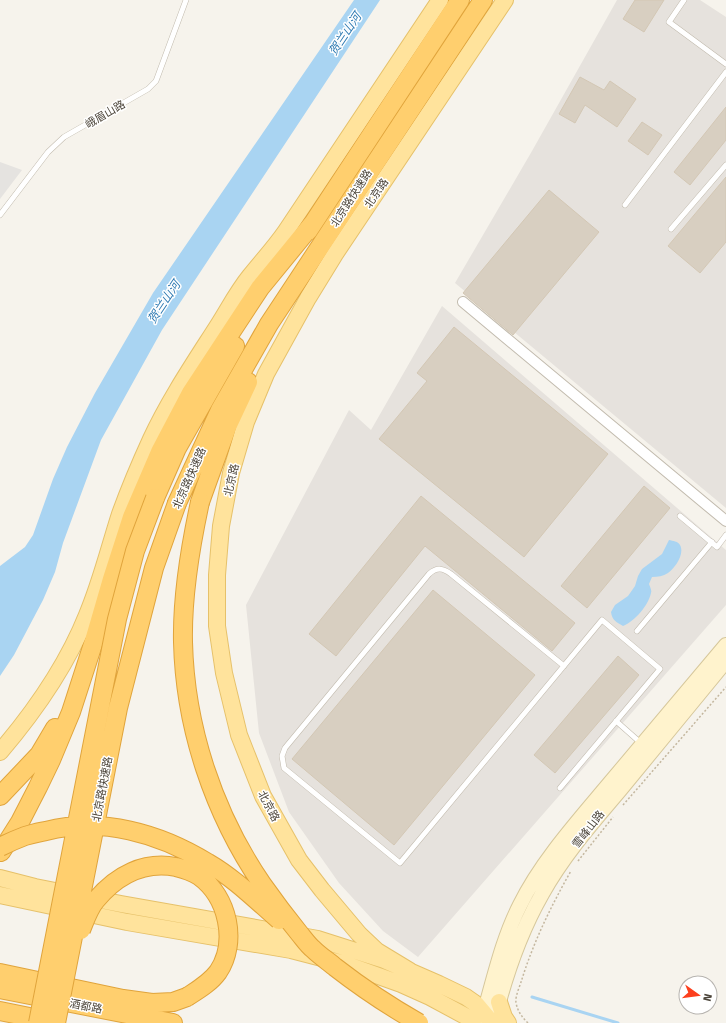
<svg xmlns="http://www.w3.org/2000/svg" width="726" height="1023" font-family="'Fira Sans','Noto Sans SC',sans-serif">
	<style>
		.industrial { fill: #e6e2dd }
		.parking { fill: #e5e3e0 }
		.water { fill: #a9d4f2 }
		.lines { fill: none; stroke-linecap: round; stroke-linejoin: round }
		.stream { stroke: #a9d4f2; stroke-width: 3 }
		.building { fill: #d8cfc1; stroke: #d3c7b4 }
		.lane-casing { stroke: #c2bbae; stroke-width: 6 }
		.street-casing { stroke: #c2bbae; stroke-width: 12 }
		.secondary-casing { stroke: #d6c79b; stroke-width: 16 }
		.primary-casing { stroke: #e6c16a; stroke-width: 18 }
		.highway-casing { stroke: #e0a43c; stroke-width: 20 }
		.path { stroke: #c4b79f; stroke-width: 1.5; stroke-dasharray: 2 2; stroke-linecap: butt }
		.lane { stroke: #fff; stroke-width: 5 }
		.street { stroke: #fff; stroke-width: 10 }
		.secondary { stroke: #fff3cd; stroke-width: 14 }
		.primary { stroke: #ffe39c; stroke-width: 16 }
		.highway { stroke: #ffcf6e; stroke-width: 18 }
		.highway-bridge-casing { stroke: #e0a43c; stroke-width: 20; stroke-linecap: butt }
		.highway-bridge { stroke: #ffcf6e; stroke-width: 18 }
		.labels { text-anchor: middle; stroke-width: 3; stroke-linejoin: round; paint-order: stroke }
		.street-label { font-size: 11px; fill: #4b4439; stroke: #fff }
		.water-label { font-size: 12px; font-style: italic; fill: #2e7ab2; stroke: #fff }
	</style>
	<rect width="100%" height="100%" fill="#f6f3ec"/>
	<path class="industrial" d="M617 0H700L726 17V508L455 283 532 151Z
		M442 306 726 550V605L418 957 383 931 339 883 289 812 259 733 246 605 349 410 371 430Z"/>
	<path class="parking" d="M0 162 22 170 0 199Z"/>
	<path class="water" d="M354 0H380L162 330 101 440 63 543 55 572 43 600 14 655 0 676V566L25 547 33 535 53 479 67 447 95 393 153 293Z
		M669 540C673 541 678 541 680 545 685 554 675 568 668 573 663 576 658 577 652 577L649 584C650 587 652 590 651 593 648 606 635 621 623 626 616 622 612 620 611 612L615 605 628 596 635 586 638 576 642 569 662 554Z"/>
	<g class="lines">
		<path class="stream" d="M532 997 618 1023"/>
	</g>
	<path class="building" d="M635 0H664L644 32 623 19Z
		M580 77 604 90 610 81 636 99 617 127 585 105 575 123 559 114Z
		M726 107V140L690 185 674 172Z
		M642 122 662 135 648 155 628 141Z
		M726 177V242L700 273 668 246Z
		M549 190 599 232 513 335 463 293Z
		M454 327 608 454 524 557 379 439 427 381 417 373Z
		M644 486 670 508 587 608 561 586Z
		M421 496 575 623 552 651 425 546 336 656 309 634Z
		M433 590 535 675 394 845 292 759Z
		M618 656 639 675 555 773 534 755Z"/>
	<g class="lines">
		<g class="lane-casing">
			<path id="lane" d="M684 0 669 22 726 64
				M625 205 726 72
				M0 215 48 152 64 137 148 89 156 81 186 0
				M671 229 726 165
				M680 516 717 547 726 535
				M637 631 712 542
				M616 721 642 744
				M560 788 660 669 602 620 400 863 284 768 282 756 285 748 429 574C437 567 443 568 451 574L564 666"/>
		</g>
		<g class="street-casing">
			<path id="street" d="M463 302 726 521"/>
		</g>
		<g class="secondary-casing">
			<path id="secondary" d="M496 1013C506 974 522 929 542 894 563 856 592 823 620 790 655 747 691 704 726 661
				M481 1023C493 984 501 942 520 905 541 862 578 821 609 784 648 738 687 692 726 645"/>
		</g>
		<g class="primary-casing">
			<path id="primary" d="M0 752C35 711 67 665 87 615 101 582 109 548 120 514 129 489 140 463 151 439 169 400 194 363 217 327 228 310 237 292 250 276 262 261 275 247 286 231L440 0
				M0 878 35 887 121 904 318 939 384 960 439 984 466 997 476 1004 492 1023
				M0 895 127 922 291 950 345 964 401 984 430 997 467 1017 473 1023
				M410 971 377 951 359 934 322 890 299 860 263 796 239 735 224 673 217 626V575L221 526 231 473 246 422 266 374 308 298 335 254 505 0
				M499 1002 504 1017 508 1023"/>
		</g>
		<g class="highway-casing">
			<path id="highway" d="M308 231 460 0
				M155 498 177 448 235 346
				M200 502 227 427 248 382
				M177 503 220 410 269 324 483 0
				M0 796 39 755 55 728
				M1 852 20 822 38 787 51 760 71 712 94 641 112 579 132 517 160 452 191 393 260 288 314 222
				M0 973 123 999 152 1003 173 1002 187 997
				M0 989 173 1023
				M0 1011 54 1022"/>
		</g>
		<path class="path" d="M623 805 726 687
			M578 861 613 817
			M528 1023C522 1017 518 1012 516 1003 515 996 520 986 522 979 534 941 551 906 571 871"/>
		<use href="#lane" class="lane"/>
		<use href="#street" class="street"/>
		<use href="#secondary" class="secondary"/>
		<use href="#primary" class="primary"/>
		<use href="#highway" class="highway"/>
		<g class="highway-bridge-casing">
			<path id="highway-bridge" d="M200 502C190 548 182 595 183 642 185 728 214 814 262 884 274 901 286 917 299 933 304 939 308 945 313 949 320 956 328 961 335 967 362 988 389 1006 419 1023
				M0 847C8 843 17 839 25 836 32 834 39 832 46 831 102 817 159 833 208 863 234 878 256 900 279 920
				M81 930C85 920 89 908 96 900 117 875 144 861 176 867 184 869 193 872 199 876 228 897 238 942 218 972 210 983 198 990 187 997
				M38 1023 117 619 135 551 155 498
				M56 1023 118 708 154 568 177 503"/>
		</g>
		<use href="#highway-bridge" class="highway-bridge"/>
	</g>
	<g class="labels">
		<g class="street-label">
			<text transform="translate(105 114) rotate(-30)" y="4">峨眉山路</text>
			<text transform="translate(376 193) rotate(-56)" y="4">北京路</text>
			<text transform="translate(351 198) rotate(-57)" y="4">北京路快速路</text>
			<text transform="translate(189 478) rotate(-66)" y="4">北京路快速路</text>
			<text transform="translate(231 480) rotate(-77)" y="4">北京路</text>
			<text transform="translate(102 789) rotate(-79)" y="4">北京路快速路</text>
			<text transform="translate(269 806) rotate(62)" y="4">北京路</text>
			<text transform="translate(588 829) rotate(-52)" y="4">雪峰山路</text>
			<text transform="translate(86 1006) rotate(11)" y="4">酒都路</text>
		</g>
		<g class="water-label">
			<text transform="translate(345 34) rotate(-56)" y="4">贺兰山河</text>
			<text transform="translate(164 302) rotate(-56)" y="4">贺兰山河</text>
		</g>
	</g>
	<g transform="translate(698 995) rotate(104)"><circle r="19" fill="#ffffff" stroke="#b7b4b0"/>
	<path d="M0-3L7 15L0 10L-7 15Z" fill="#fc3f1d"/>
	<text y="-6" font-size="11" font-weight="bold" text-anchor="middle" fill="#4b4439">N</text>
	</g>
</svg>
